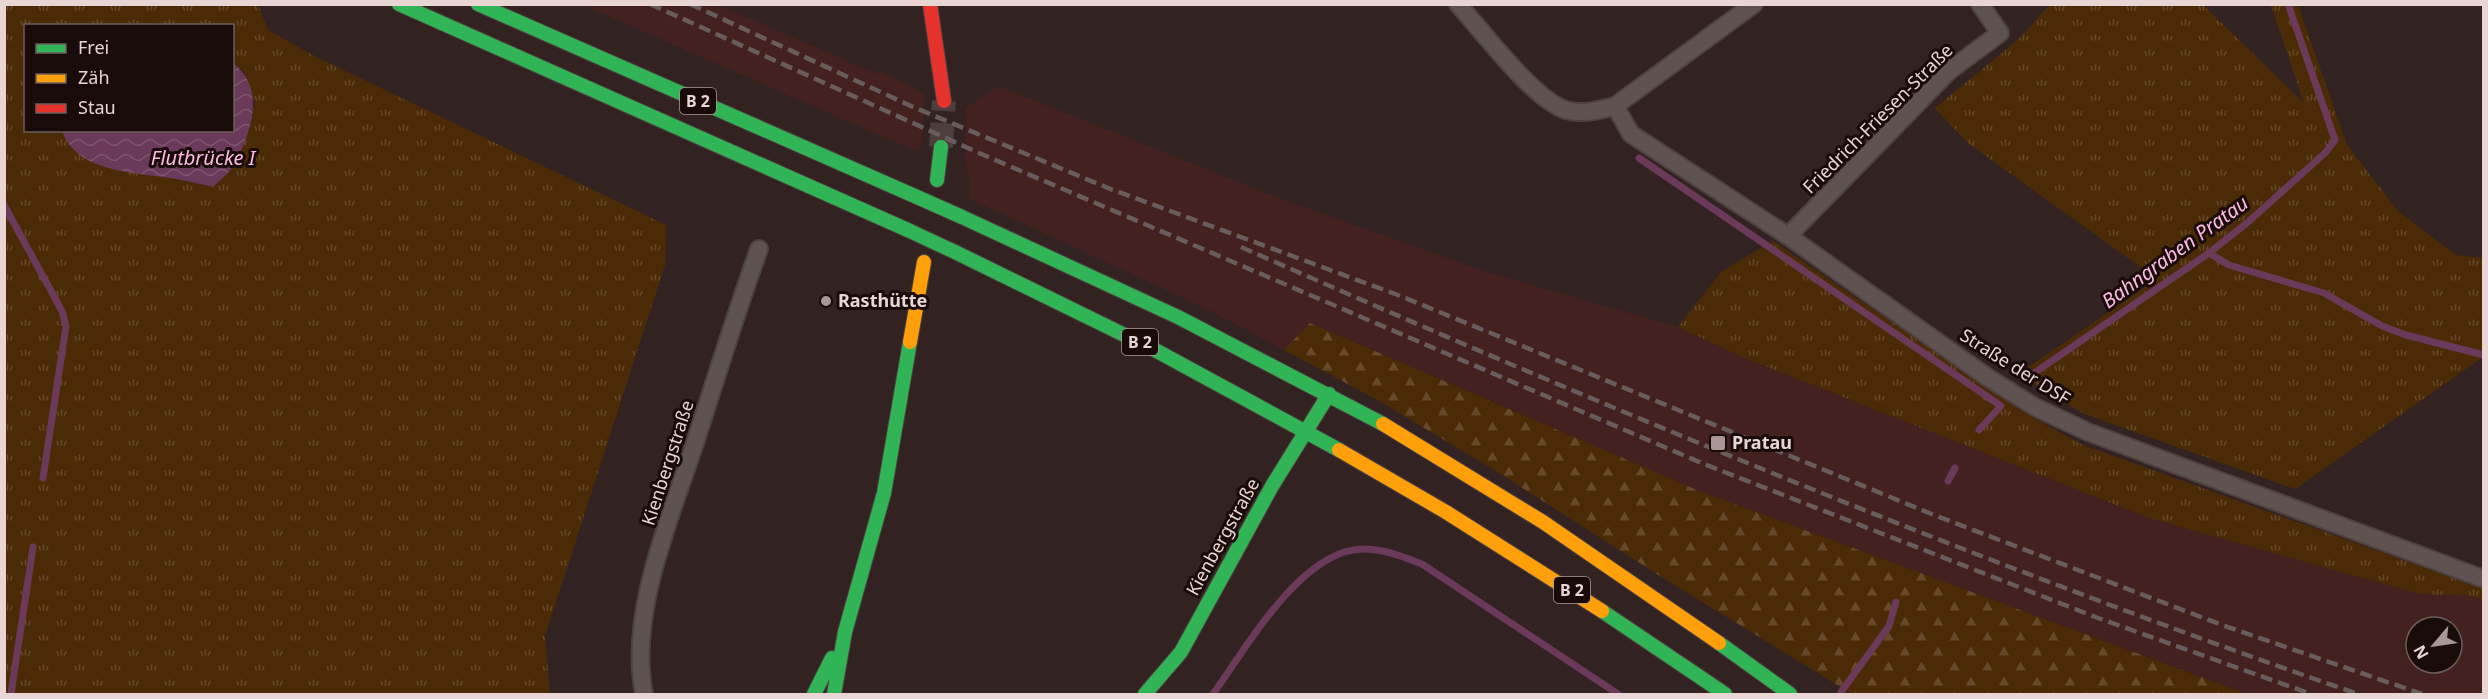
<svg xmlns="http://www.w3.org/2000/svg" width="2488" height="699" font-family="'Noto Sans',sans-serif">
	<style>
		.built { fill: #422120; fill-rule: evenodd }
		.grass { fill: url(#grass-tufts); fill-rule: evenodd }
		.forest { fill: url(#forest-firs) }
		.water { fill: url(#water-waves) }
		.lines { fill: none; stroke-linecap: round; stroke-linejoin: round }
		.stream { stroke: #6b3959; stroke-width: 7 }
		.secondary-tunnel { stroke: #4d3e3d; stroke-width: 24; stroke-dasharray: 24 12; stroke-linecap: butt }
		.street-casing { stroke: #4f4140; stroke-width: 20 }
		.fast-casing { stroke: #4f4140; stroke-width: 16 }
		.slow-casing { stroke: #4f4140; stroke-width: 16 }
		.jam-casing { stroke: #4f4140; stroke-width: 16 }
		.street { stroke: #5f5352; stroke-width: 16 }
		.fast { stroke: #30b455; stroke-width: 14 }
		.slow { stroke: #ff9f0a; stroke-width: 14 }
		.jam { stroke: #e5322d; stroke-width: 14 }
		.rail { stroke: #685d5c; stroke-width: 4.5; stroke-dasharray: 12 6; stroke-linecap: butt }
		.fast-bridge-casing { stroke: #4f4140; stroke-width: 16; stroke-linecap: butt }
		.fast-bridge { stroke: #30b455; stroke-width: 14 }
		.poi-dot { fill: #a99795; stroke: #180b0a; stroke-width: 2 }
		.labels { text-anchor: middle; stroke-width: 6; stroke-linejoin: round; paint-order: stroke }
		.shield { fill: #180b0a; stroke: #aa9897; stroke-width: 1.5 }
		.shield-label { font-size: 16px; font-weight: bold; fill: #e9d5d3 }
		.street-label { font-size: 18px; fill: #e9d5d3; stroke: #180b0a }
		.poi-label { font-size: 18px; font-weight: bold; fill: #e9d5d3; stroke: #180b0a; text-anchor: start }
		.water-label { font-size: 20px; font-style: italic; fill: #ffbae4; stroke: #180b0a }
	</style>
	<defs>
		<pattern id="grass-tufts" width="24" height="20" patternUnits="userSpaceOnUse" patternTransform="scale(1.5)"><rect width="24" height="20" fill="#4b2b05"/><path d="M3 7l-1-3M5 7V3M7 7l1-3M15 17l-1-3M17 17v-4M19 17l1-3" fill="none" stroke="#654929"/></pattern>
		<pattern id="forest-firs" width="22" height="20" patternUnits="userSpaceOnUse" patternTransform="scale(1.5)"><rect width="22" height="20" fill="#4b2b05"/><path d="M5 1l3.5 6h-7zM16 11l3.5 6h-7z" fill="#654929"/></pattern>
		<pattern id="water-waves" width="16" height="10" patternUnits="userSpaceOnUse" patternTransform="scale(1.5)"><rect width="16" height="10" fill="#6b3959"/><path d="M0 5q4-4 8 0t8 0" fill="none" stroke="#805570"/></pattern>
	</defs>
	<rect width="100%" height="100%" fill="#322322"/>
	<path class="built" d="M583 5H719L877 74 880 71 924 93 922 144 919 149 913 150Z
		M998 86 1268 194 1490 273 1678 327 1747 359 2149 518 2420 594 2473 596 2483 600V694H2248L1697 490 1311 323 1284 350 1207 309 968 198 971 183 965 162 966 108ZM2416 627H2452V663H2416Z"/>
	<path class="grass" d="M2050 4 2203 5 2304 103 2271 5H2298L2347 145 2398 211 2456 255 2483 258V357L2295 489 2085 414 2017 375 2157 279 1968 143 1935 108 2020 38Z
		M4 5H258L268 30 316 57 666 225 665 265 545 636 550 694H5ZM161 23 166 26H232L233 63 244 72 255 103 235 165 213 187 166 177 64 136 62 130H26V26Z
		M1773 241 2026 414 2083 445 2483 589V600L2473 596 2420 594 2149 518 1747 359 1678 327 1721 272Z"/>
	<path class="forest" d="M1310 323 1697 490 2247 694H1852L1660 576 1496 471 1374 398 1284 350Z"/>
	<path class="water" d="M233 63C266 88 252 131 235 163 231 172 220 180 213 187 196 183 179 179 162 177 128 172 76 170 62 131L232 130Z"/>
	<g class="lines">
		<path class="stream" d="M1639 158 2001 406 1979 430
			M4 205 62 311 66 326 43 478
			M2209 253 2229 265 2324 293 2382 326 2406 335 2484 355
			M2027 378 2209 253 2247 223 2325 153 2335 140 2288 4
			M1948 481 1955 468
			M1841 692 1889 626 1896 602
			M11 694 33 547
			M1213 694C1245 650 1302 548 1364 549 1384 549 1403 557 1422 564L1618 694"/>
		<path class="secondary-tunnel" d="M941 147 944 101"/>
		<g class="street-casing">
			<path id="street" d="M1458 4C1482 31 1534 100 1566 110 1582 115 1600 110 1615 106L1754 4
				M1615 106 1631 134 1788 236 1987 377 2035 407 2088 432 2484 579
				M1788 236 1949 71 2000 33 1980 4
				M644 694C628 614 670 519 695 443 716 378 736 313 759 249"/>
		</g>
		<g class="fast-casing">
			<path id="fast" d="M399 4 910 231
				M478 4 917 197
				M937 180 941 147
				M962 217 1178 317 1383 424
				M955 252 1155 350 1339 450
				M1602 611 1725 694
				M1719 643 1790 694
				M814 694 832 658
				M834 694 845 632 884 493 910 342
				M1145 694 1181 652 1272 486 1329 394"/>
		</g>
		<g class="slow-casing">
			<path id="slow" d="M910 342 924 262
				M1383 424 1543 522 1719 643
				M1339 450 1446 512 1602 611"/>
		</g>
		<g class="jam-casing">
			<path id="jam" d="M930 4 944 101"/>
		</g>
		<use href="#street" class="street"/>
		<use href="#fast" class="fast"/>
		<use href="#slow" class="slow"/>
		<use href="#jam" class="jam"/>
		<path class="rail" d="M650 4 979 153 1704 464 2098 618 2311 694
			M690 4 913 107 1108 188 1398 295 1934 515 2222 625 2422 694
			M1241 247C1608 409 1978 563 2358 694"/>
		<g class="fast-bridge-casing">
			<path id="fast-bridge" d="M917 197 962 217
				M910 231 955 252"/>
		</g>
		<use href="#fast-bridge" class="fast-bridge"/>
	</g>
	<g class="poi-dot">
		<circle cx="826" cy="301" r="6"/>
		<rect x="1710" y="435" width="16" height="16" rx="3"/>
	</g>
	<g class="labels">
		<g class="shield">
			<rect x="680" y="88" width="36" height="26" rx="4.5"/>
			<rect x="1122" y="329" width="36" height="26" rx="4.5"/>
			<rect x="1554" y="577" width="36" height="26" rx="4.5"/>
		</g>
		<g class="shield-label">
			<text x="698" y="107">B 2</text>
			<text x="1140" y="348">B 2</text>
			<text x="1572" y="596">B 2</text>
		</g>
		<g class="street-label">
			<text transform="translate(1878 119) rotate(-45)" y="6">Friedrich-Friesen-Straße</text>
			<text transform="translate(2015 367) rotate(32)" y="6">Straße der DSF</text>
			<text transform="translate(668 463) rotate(-72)" y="6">Kienbergstraße</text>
			<text transform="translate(1223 537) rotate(-61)" y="6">Kienbergstraße</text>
		</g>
		<g class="poi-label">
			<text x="838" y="307">Rasthütte</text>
			<text x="1732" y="449">Pratau</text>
		</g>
		<g class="water-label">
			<text x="203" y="165">Flutbrücke I</text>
			<text transform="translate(2175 252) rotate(-36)" y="7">Bahngraben Pratau</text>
		</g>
	</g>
	<rect width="2488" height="699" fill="none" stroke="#e9d5d3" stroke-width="12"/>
	<rect x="24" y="24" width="210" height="108" fill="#180b0a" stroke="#6c5c5a" stroke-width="1.5"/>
	<rect x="36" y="44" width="30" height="9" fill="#30b455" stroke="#6c5c5a" stroke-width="1.5"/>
	<text x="78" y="54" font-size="18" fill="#e9d5d3">Frei</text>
	<rect x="36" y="74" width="30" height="9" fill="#ff9f0a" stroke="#6c5c5a" stroke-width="1.5"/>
	<text x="78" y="84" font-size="18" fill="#e9d5d3">Zäh</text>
	<rect x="36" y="104" width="30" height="9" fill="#e5322d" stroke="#6c5c5a" stroke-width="1.5"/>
	<text x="78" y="114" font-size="18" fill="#e9d5d3">Stau</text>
	<g transform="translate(2434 645) rotate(241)"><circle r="28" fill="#180b0a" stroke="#6c5c5a" stroke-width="1.5"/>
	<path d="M0-4.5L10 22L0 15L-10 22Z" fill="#a99795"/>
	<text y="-9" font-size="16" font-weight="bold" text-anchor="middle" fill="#e9d5d3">N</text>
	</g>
</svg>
